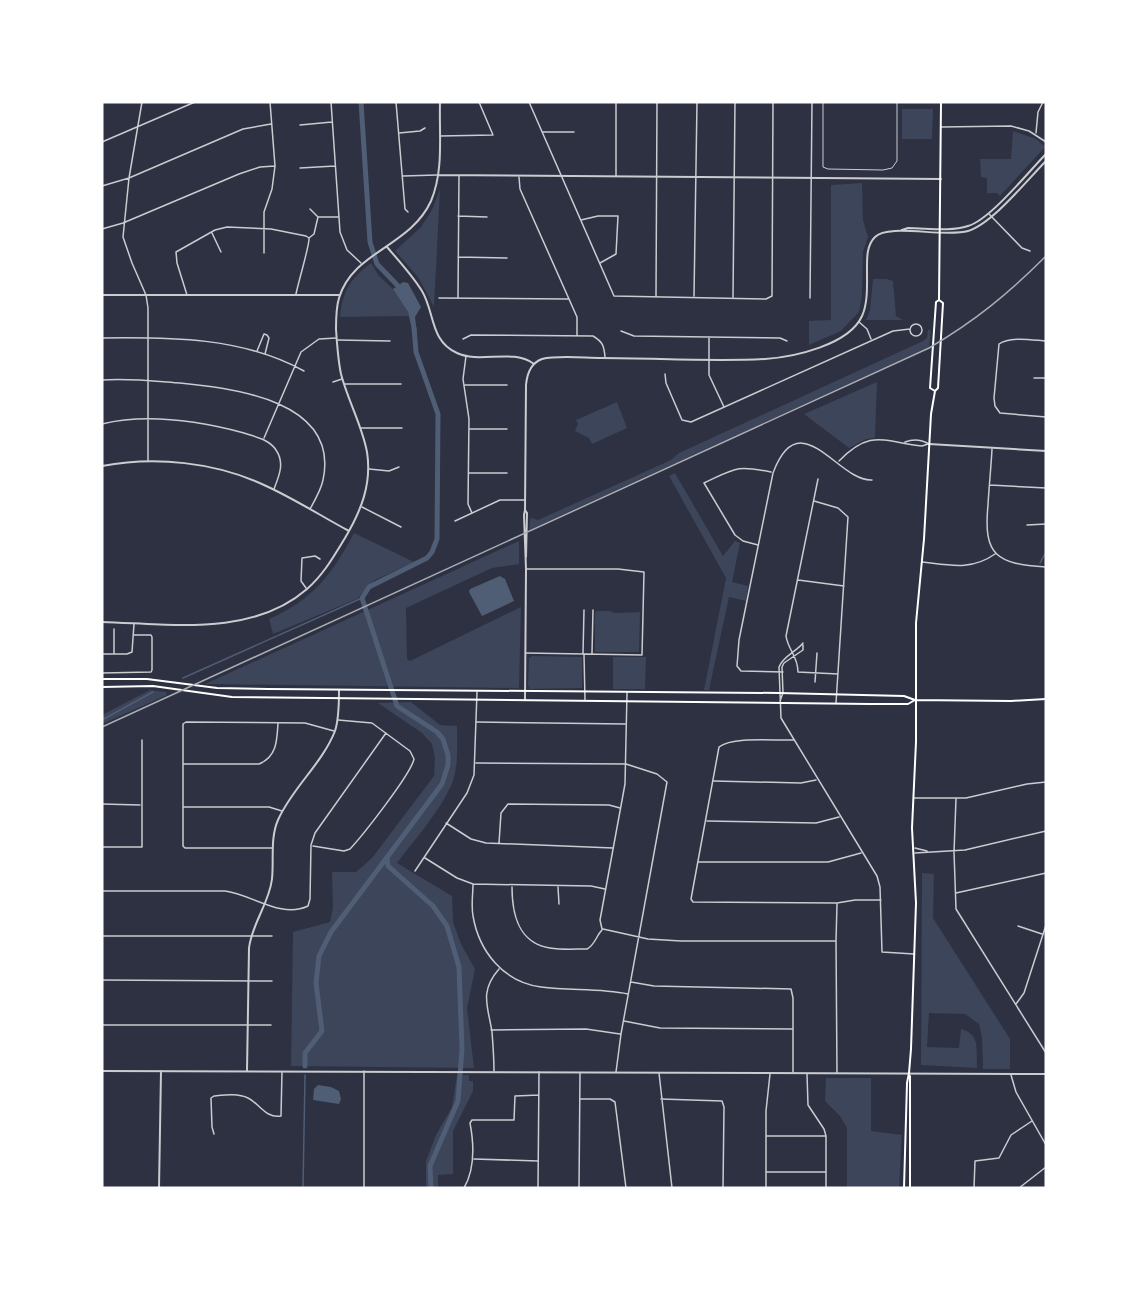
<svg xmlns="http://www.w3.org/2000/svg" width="1148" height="1290" font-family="'Fira Sans',sans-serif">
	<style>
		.green { fill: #3c4559 }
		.water { fill: #4f5d75 }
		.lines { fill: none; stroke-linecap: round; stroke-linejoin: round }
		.stream { stroke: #4f5d75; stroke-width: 1.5 }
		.river { stroke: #4f5d75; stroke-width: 5 }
		.service { stroke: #caccd0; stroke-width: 1 }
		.minor { stroke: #caccd0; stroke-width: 1.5 }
		.tertiary { stroke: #caccd0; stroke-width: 2 }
		.secondary { stroke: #fff; stroke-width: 2 }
		.rail { stroke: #abadb3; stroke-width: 1.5 }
	</style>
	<rect width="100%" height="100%" fill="#2d3142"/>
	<path class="green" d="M902 109H933L932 139H902Z
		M1013 131 1036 139 1045 147 1000 196 997 193H987V178L981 177 980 159H1011Z
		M862 183 863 220 868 237 863 252 862 296 859 312 841 331 809 345V321L831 320V185Z
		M440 189 434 307 418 277 395 251 421 227 432 210Z
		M371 263 379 276 393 289 408 312 409 316 340 317C343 290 350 279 371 263Z
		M873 279H887L893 281 896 316 903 320H866L870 310Z
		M928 330H931L929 347 529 530 530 519 532 518 538 520 671 460 679 453 923 341 927 338Z
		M877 382 875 438 866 439 849 448 804 414Z
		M617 402 627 428 592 444 589 438 575 431 578 424 576 420Z
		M675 473 723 556 735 541 740 543 732 582 748 586 746 601 729 597 709 690H704L726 578 669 476Z
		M354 533 414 562 375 580 367 587 357 599 273 634 269 619C314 599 332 574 354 533Z
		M519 541V564L492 568 406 608 407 659 410 661 521 607 519 688 205 684Z
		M610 611 615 613 640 612 639 652H595V613L597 611Z
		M532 656 582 657V688L530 689 528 686 529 658Z
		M613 657H646L645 689H613Z
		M150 690 166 692 167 695 102 724V715Z
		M411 702 440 725 457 726C457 745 459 768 451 786 438 814 415 839 397 863L452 896 453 922 461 944 475 969 467 1008 474 1068 291 1066 293 932 330 922 333 907 332 872H356L372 858 434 776 435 758 432 744 422 733 378 703Z
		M922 873 934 874 933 918 1010 1039V1069H983L982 1038 979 1024 965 1014 929 1013 927 1047 959 1048 961 1029C981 1034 976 1051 977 1068L921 1065Z
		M457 1075H469V1081H473V1091L453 1131V1174L438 1175V1188H426V1161L436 1135 452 1107Z
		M826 1078H871V1131L902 1135 899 1188H847V1128L840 1116 825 1101Z"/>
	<path class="water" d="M403 282 408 283 421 307 415 317 417 334H413L408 312 393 289Z
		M500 576 505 579 514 601 482 616 469 592 470 589Z
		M318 1085 331 1087 339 1091 341 1099 339 1104 313 1100 314 1089Z"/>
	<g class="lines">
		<path class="stream" d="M1040 563 1046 552
			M183 678 362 598
			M102 720 153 692
			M303 1188 305 1075"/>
		<path class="river" d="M361 102 370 242 377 264 401 289
			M387 857 388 866 433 906 447 926 459 967 462 1049 458 1101 430 1166 431 1188
			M305 1066V1053L322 1031 316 983 319 956 331 932 442 784 448 765V755L443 739 437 732 397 706 362 598 369 587 427 558 432 552 437 539 438 414 416 352 414 328"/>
		<path class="service" d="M823 102V167L828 169 883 170 892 168 897 161V102"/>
		<path class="minor" d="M142 102 129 178 123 237 132 263 146 295 148 308V461
			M331 102 340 232 347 250 361 263
			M396 102 405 209 408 212
			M529 102 614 296 766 299 772 296 773 102
			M300 125 332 122
			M941 127 1011 126 1029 131 1046 142
			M542 132H574
			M399 133 420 131 425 128
			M1036 133 1038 112 1043 102
			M440 136 493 135 479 102
			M102 142 195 102
			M300 168 335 166
			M403 176 437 175
			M616 176V102
			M519 177 520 189 577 317V335
			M102 186 129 178 243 129 271 124
			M310 209 318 217H339
			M989 214 1022 248 1030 251
			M458 216 487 217
			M581 220 598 216H618L616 254 600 263
			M102 229 123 223 239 174 260 167 275 166
			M212 233 221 252
			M264 253V212L272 189 275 166 270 102
			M458 257 507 258
			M296 294C298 283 310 244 309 238L314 234 318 217
			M187 295 177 263 176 252 215 230 227 227 271 229 306 236 309 238
			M656 296 657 102
			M694 296 697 102
			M458 297 459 176
			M733 297 735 102
			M439 298 568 299
			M810 298 812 102
			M859 322 867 329 871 339
			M910 330a6 6 0 1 1 12 0a6 6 0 1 1-12 0Z
			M621 331 634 336 780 338 787 341
			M709 337V375L724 407
			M102 338C170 337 243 337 304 371
			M463 339 471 335 593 336C603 342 604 346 605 357
			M338 340 390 341
			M1046 341C1032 340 1010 336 999 344L994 398 995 406 1000 413 1046 417
			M257 351 264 334 267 335 269 338 265 354
			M466 356 463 379 469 419 468 504 472 513
			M665 374 666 383 682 420 691 422 893 331 910 329
			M1034 378H1046
			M102 380C128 378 154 381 180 383 234 388 340 401 323 480 321 490 315 500 310 509
			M333 382 342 379
			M345 384H401
			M465 385H507
			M102 424C148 413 199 421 244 433 255 437 269 439 276 450 285 463 279 476 274 489
			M361 428H402
			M470 429H507
			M264 438 301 352 319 339 336 338
			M905 442C913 439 922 440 929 444
			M992 449C991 468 989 487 988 505 983 556 997 564 1046 567
			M839 461C871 428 884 442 922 446L928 444
			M369 469 389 471 399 467
			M469 473H507
			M818 479 786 636C788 650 798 656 798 672L838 674
			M990 485 1046 488
			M814 501 838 508 848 517 836 703
			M362 507 401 527
			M455 521 500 500H525
			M1027 525 1046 524
			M758 545 743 541 735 535 704 483C736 468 736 465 771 472
			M922 562C949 565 971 571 995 554
			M526 569H618L644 572 642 655 526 653
			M798 580 844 586
			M306 588 301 581 302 558 315 556 320 559
			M803 643C796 652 783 656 779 667L781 718 877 876 880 887 882 952 914 954
			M114 653V629
			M592 653 593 610
			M102 654H127L132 652 134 624
			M583 654 584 610
			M584 655 585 700
			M783 672 741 671 737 666 739 640 773 473C800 401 838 482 872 480
			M102 673 151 672 152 670V637L151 635H134
			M815 682 817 653
			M780 701 783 693 782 667 784 663 803 650V645
			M477 722 625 724
			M794 740C776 741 733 736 719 747L691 899 693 902 837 903 855 900H881
			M476 763 626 764 657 774 667 782 621 1034 616 1072
			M184 764H259C277 757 277 740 278 723
			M714 781 801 783 816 780
			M914 798H966L1027 784 1046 782
			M956 799 954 852 956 909 1046 1053
			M102 804 140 805
			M183 807H269L282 811
			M707 821 816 823 839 817
			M446 823 471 839 486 843 613 848
			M499 843 501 813 508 804 609 805 620 808
			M313 846 344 851 350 849C363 835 411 774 414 759L410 751 372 723 338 720
			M102 847H142V740
			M272 848H185L183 846V724L186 722 305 723 334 731
			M915 848 927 851
			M915 853 965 850 1046 831
			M425 858 457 878 473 884 591 886 605 889
			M699 862H828L861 853
			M415 871 467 793 474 775 477 692
			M473 884C473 894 471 905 473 916 479 951 503 982 541 987 570 991 599 988 628 994
			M512 887C512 914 518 943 550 948 562 950 575 949 587 949 595 945 596 936 602 930
			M558 887 559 904
			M102 891H225C251 894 281 919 308 906L310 899 311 845 315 833 386 733
			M956 893 1046 873
			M1018 926 1042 934
			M602 929 600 920 625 784 627 693
			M603 929 648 939 681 941H836
			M102 936H272
			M102 980 272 981
			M631 982 654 986 791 989 793 998V1072
			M1016 1004 1024 993 1046 925
			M624 1021 660 1028 792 1029
			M102 1025H271
			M491 1030 586 1029 620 1034
			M494 1071C494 1058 493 1045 492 1032 488 1006 479 992 499 969
			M659 1073 672 1188
			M837 1073 836 941 837 904
			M807 1074 808 1105 824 1129 826 1136V1188
			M1011 1075 1016 1092 1046 1145
			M580 1099H610L615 1102 626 1188
			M661 1099 722 1101 724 1107 723 1188
			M214 1134 212 1127 211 1098 214 1096C224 1095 238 1093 248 1098 259 1103 266 1119 281 1116L282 1072
			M767 1136H825
			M474 1159 538 1161
			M767 1172H825
			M364 1188V1071
			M464 1188C475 1169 474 1144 470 1123L472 1120H514L515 1096 539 1095
			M538 1188 539 1072
			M579 1188 580 1073
			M766 1188V1111L770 1074
			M974 1188 975 1161 999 1158 1011 1135 1032 1121
			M1019 1188 1046 1167"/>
		<path class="tertiary" d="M438 175 941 179
			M902 230 908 228C927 228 950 232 968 226 990 220 1029 171 1046 154
			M387 247C399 261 412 275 422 291 435 313 430 341 457 353 480 364 513 348 534 364
			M102 295H340
			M929 444 1046 451
			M102 466C155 456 215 462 264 485 293 498 321 516 349 531
			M525 510 527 513 526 557
			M102 622C170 624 252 637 307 589 324 574 334 556 345 538 361 511 372 484 367 452 362 425 348 401 341 374 338 360 337 344 336 329 336 319 336 308 339 298 353 251 410 247 431 201 444 170 439 135 440 102
			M525 699 526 569 524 515 525 510 526 385C527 374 531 363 542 359 558 355 585 358 601 358 656 358 711 362 765 359 794 357 849 345 862 316 868 303 867 285 867 271 867 260 866 246 875 237 888 223 945 238 968 231 993 223 1027 180 1046 161
			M102 1071 1046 1074
			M247 1071 249 948C252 923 269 904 272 879 274 860 270 838 278 820 292 788 322 764 335 731 339 719 339 703 339 690
			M159 1188 161 1071"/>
		<path class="secondary" d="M935 391 930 388 936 302 939 300
			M102 679H147L217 688 269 689 779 693 904 696 915 700 1011 701 1046 699
			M102 687 153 686 232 697 870 704H908L915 700
			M910 1076V1188
			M904 1188 907 1083 909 1073 911 1049 916 903 912 828 916 742V623L924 539 931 414 935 391 938 388 943 303 939 300 941 102"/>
		<path class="rail" d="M102 727 929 348C975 321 1008 294 1046 256"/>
	</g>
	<rect width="1148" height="1290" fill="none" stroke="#ffffff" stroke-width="207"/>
</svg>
